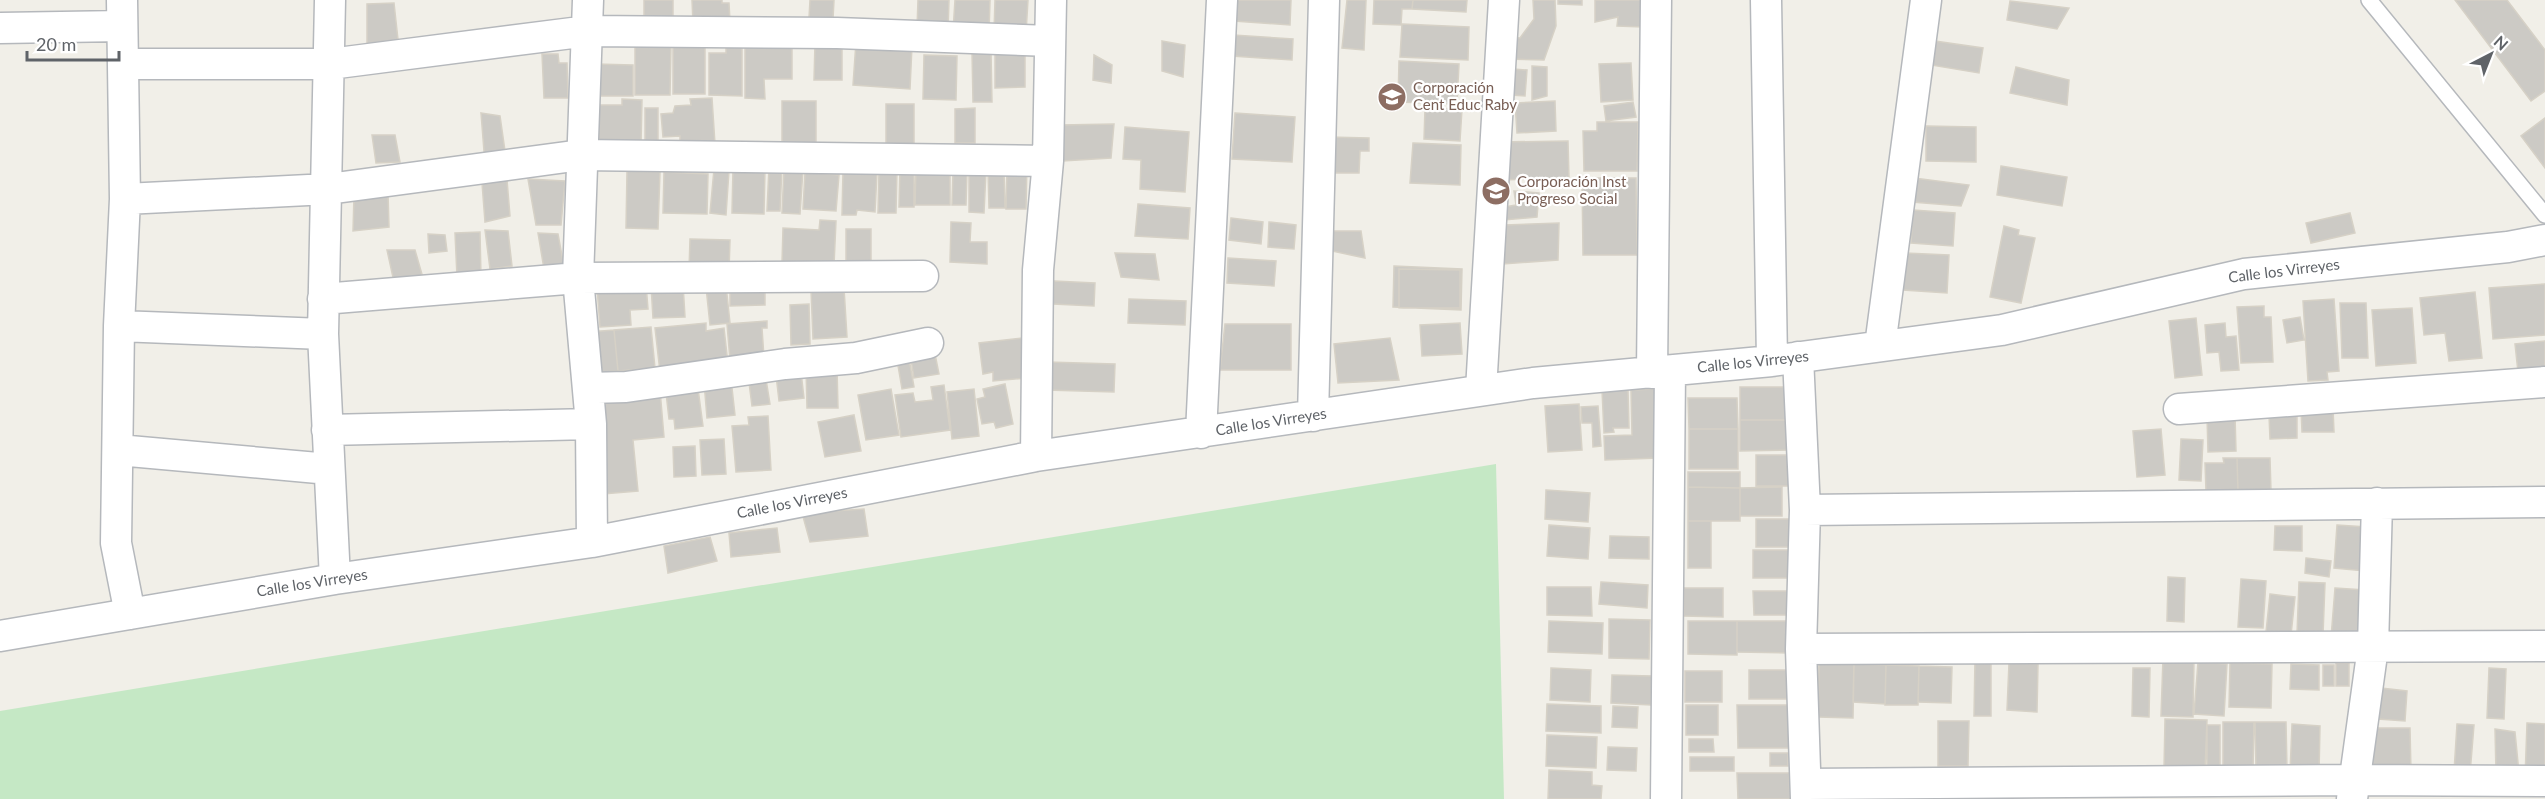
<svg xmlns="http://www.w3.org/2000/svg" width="2545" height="799" font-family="Lato,sans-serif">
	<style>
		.green { fill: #c5e8c5 }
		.building { fill: #cccac5; stroke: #d6d1c6; stroke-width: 1.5 }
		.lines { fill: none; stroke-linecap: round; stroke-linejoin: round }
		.service-casing { stroke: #b5b8bc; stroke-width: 18 }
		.minor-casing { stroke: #b5b8bc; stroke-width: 33 }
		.service { stroke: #fff; stroke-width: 15 }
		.minor { stroke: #fff; stroke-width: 30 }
		.labels { text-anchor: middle; stroke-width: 4.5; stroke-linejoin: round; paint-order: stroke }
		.education-label { font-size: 15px; fill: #785e54; stroke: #fff; text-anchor: start }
		.street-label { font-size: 15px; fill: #5f6368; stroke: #fff }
	</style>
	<rect width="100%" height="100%" fill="#f1efe8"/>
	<path class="green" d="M1496 464 1504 799H0V711Z"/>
	<path class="building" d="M644 0H673V19H644Z
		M692 0H722V3H729L730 22 693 23Z
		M810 0H834L833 19 809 18Z
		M918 0H949L948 30 917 28Z
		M955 0H990L989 33 953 31Z
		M995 0H1028L1026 33 994 32Z
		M1235 0H1291L1290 25 1234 21Z
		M1347 0H1366L1364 50 1342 48Z
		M1374 0H1413L1412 9H1402L1401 25 1373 24Z
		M1413 0H1467L1466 12 1412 9Z
		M1533 0H1555L1556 26 1544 60 1503 59 1504 37 1520 38 1534 19Z
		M1558 0H1582V5L1558 4Z
		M1595 0H1644L1643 27 1617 26 1618 17 1595 22Z
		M2455 0H2507L2545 50V91L2531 101Z
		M2010 1 2069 8 2057 29 2007 20Z
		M394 3 399 49 367 55V4Z
		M1402 24 1469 27 1468 60 1400 57Z
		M1233 35 1293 39 1292 60 1232 56Z
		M745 40 792 41V79H764L765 99 745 98Z
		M1162 41 1185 45 1183 77 1162 71Z
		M1935 41 1983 48 1979 73 1931 65Z
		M673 42H705V94H673Z
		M856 42 912 46 910 89 853 85Z
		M815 43 842 44V80H814Z
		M635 45 671 46 670 95H635Z
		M726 47H742V96L709 95V53H726Z
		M995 49 1025 50V87L995 88Z
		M972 52H991L992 102H973Z
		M542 54H558L559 63H567L568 98H544Z
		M924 55 957 56 956 100 923 99Z
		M1094 55 1112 65 1111 83 1093 80Z
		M1399 61 1459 64 1457 104 1398 102Z
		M1631 63 1633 100 1601 102 1599 64Z
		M595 64 633 65V96H595Z
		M1532 66 1547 67V96L1532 100Z
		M2016 67 2069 80 2067 105 2010 93Z
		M1513 69 1527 70 1525 96 1511 95Z
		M712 98 715 144 680 146V136L663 137 661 114 673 113 675 106 691 105 690 99Z
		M622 99 642 100 641 145H599L598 105H622Z
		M782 101H816V146L782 145Z
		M1555 101 1556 131 1517 133 1515 103Z
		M1633 102 1636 117 1606 121 1604 106Z
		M886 104H914V148H886Z
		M645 108H658V147H645Z
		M975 108V143H955V109Z
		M1425 108 1462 109 1460 141 1424 139Z
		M481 113 500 116 506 158 485 164Z
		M1235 113 1295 117 1292 162 1232 159Z
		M2545 118V168L2521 136Z
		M1597 122H1638L1637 171H1584L1583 131H1597Z
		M1114 124 1111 158 1063 161 1060 125Z
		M1926 126 1976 127V162L1926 161Z
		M1125 127 1189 132 1185 192 1140 189 1141 160 1123 159Z
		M372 135H395L400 162 376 163Z
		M1328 137 1369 138V151H1360L1359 173H1327Z
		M1568 141 1569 178 1500 180 1499 142Z
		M1413 143 1461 145 1460 185 1410 183Z
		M1007 164H1027L1026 209H1006Z
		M916 166 950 167V205H915Z
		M2001 166 2067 177 2062 206 1997 195Z
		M769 167 782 168 780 211H767Z
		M900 167H914V207H899Z
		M733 168 765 169 764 214 732 213Z
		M714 169 729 171 726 215 710 213Z
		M784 169 803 170 800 214 782 213Z
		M879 170H897L896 213H878Z
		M953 170 967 171 966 205H952Z
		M969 170 986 171 984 213 969 212Z
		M988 170H1004L1005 208H989Z
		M627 171 660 172 658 229 626 228Z
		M843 171 877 173 875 212 857 210 856 215H842Z
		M664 172 708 174 707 214 663 213Z
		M805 172 839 175 836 211 803 209Z
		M1582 178H1636L1637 255H1583Z
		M1914 178 1969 185 1961 206 1912 202Z
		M528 179 565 181 561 225H536Z
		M507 180 510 216 485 222 482 183Z
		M1514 191 1539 193 1537 217 1504 220 1505 207 1516 205Z
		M388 193 389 227 353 231 354 196Z
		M1138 204 1190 208 1188 239 1135 236Z
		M1913 210 1955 213 1953 246 1911 243Z
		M2350 213 2355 233 2311 243 2306 223Z
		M1231 218 1263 222 1261 244 1229 240Z
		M820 220 836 221 834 265 782 263 783 228 819 230Z
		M951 222 971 223 970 242H987V264L950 262Z
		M1269 222 1296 225 1294 249 1268 247Z
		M1559 223 1558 260 1503 264 1505 225Z
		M2004 226 2019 230 2018 235 2035 238 2021 303 1990 297Z
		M846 229H871V265H846Z
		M485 230 508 231 512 266 490 269Z
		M1325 231H1361L1365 258 1327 250Z
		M480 232 481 277H457L455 233Z
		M538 233 558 234 565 272 545 275Z
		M428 234 445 235 447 251 429 253Z
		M690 239 730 240 729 271 689 270Z
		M387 250H415L423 278 394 282Z
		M1115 253 1155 254 1159 280 1121 277Z
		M1905 253 1949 255 1947 293 1903 290Z
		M1228 258 1276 261 1274 286 1227 283Z
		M1394 266 1462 269 1461 310 1393 307Z
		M1399 269 1460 270V308H1399Z
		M1054 281 1095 283 1094 306 1053 304Z
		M646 284 648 309 630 310 631 325 600 327 597 287Z
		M683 284 685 317 653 318 651 285Z
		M730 284H765V305L730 306Z
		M2545 284V335L2493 339 2489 288Z
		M726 285 730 323 710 325 706 287Z
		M844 288 847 337 813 339 811 290Z
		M2475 292 2482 358 2449 361 2445 333 2424 335 2420 298Z
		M1129 299 1186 301 1185 325 1128 323Z
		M2334 299 2339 371 2327 372 2328 380 2308 381 2303 301Z
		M2340 303H2366L2368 358H2342Z
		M809 304 810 344 791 345 790 305Z
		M2264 306V317H2271L2273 362 2241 363 2237 307Z
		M2412 308 2416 363 2376 366 2372 310Z
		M2300 317 2304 340 2287 343 2283 320Z
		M2196 318 2202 375 2175 378 2169 321Z
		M767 321V328H762L764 358 730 360 727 324Z
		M706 323V331L724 328 728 364 660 372 655 328Z
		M1460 323 1462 354 1422 356 1420 325Z
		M2225 323 2226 337 2236 336 2239 370 2221 371 2219 352 2207 353 2205 325Z
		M1225 324H1291V370H1220Z
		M651 327 655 368 618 371 614 330Z
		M614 330 618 371 592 373 588 332Z
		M1022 338 1027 378 993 381V372L983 374 979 343Z
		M1390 338 1399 380 1338 383 1334 344Z
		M2545 341V369L2518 372 2515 344Z
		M934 349 939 374 914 378 910 353Z
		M908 353 914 387 902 389 896 354Z
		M1047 362 1115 364 1114 392 1046 390Z
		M806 368H837L838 408H807Z
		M801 372 804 398 779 401 776 375Z
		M765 373 770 404 752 406 748 375Z
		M731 379 735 415 707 418 704 382Z
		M697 381 703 426 675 429 674 419H669L665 384Z
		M1005 384 1013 424 996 428 994 422 982 424 977 399 985 397 983 389Z
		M944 385 950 430 901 437 895 395 913 393 915 402 933 400 931 387Z
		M1740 387H1789V420H1740Z
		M891 389 899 435 866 440 858 395Z
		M974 389 979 436 952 439 947 392Z
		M1655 389 1658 458 1605 460 1604 436 1632 435 1631 390Z
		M660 390 664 437 633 440 638 491 603 494 593 395Z
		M1602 390H1628L1629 428H1613L1614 432 1604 433Z
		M1688 398H1737L1738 429H1689Z
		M1579 404 1582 450 1548 452 1545 406Z
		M1598 406 1601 446 1593 447 1592 423H1582L1581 407Z
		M2333 408 2334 432H2302L2301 409Z
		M854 415 861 451 825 457 818 422Z
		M2235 415 2236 451 2208 452 2207 416Z
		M2269 415H2297V438L2270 439Z
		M768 416 771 470 736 472 732 426 749 425 748 417Z
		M1740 420H1789V450L1740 451Z
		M1689 429H1738V469H1689Z
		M2161 429 2165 475 2137 477 2133 431Z
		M724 439 726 474 702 475 700 440Z
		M2181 439 2203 440 2201 481 2179 480Z
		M695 446 696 476 674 477 673 447Z
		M1756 455H1792V486H1756Z
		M2223 458H2237L2238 491H2206L2205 463H2224Z
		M2237 458H2270L2271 491H2238Z
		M1688 472H1740V488L1688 487Z
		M1688 487 1740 488V521H1688Z
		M1782 487V516H1740V488Z
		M1546 490 1590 493 1588 522 1545 519Z
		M864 509 868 536 810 542 802 513Z
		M1756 519H1791V547H1756Z
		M1688 521H1711V568H1688Z
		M1549 525 1590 528 1588 559 1547 556Z
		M2337 525 2367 527 2365 571 2334 568Z
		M2275 526H2302V551L2274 550Z
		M777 528 780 552 731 557 729 533Z
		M1610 536 1649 537V559L1609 558Z
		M710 537 717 561 668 573 664 546Z
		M1753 550H1790L1789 578H1753Z
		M2306 558 2331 561 2329 577 2305 573Z
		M2168 577 2185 578 2184 622 2167 621Z
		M2241 579 2266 581 2263 628 2238 627Z
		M1601 582 1648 585 1647 608 1599 604Z
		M2299 582 2325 583 2323 635 2297 634Z
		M1547 587H1591L1592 616 1547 615Z
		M1684 588H1723V617L1684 616Z
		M2335 588 2365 590 2362 640 2331 638Z
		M1753 591H1790V615H1754Z
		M2270 594 2295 597 2291 635 2266 632Z
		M1609 619 1650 620 1649 659 1609 658Z
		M1549 621 1603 623 1602 654 1548 652Z
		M1688 621H1737V655L1688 654Z
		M1737 621H1787V653L1737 652Z
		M1975 658H1991V716H1974Z
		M2163 658 2194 659 2193 717 2161 716Z
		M2198 662 2227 664 2224 716 2194 714Z
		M1819 663 1854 664 1853 718 1818 717Z
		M2009 663 2038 664 2037 712 2007 710Z
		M2230 663 2272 664 2271 708 2229 707Z
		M2336 663H2349V686H2336Z
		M1854 664 1886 665 1885 704 1853 702Z
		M2291 664 2319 665V690L2290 689Z
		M1886 665 1919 666 1918 705H1885Z
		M2323 665H2334V686H2323Z
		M1919 666 1952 667 1951 703 1918 702Z
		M1551 668 1591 670 1590 702 1550 700Z
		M2133 668H2150L2149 717 2132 716Z
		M2489 668 2506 669 2504 719 2487 718Z
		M1749 670H1788V699H1749Z
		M1685 671H1722V702H1685Z
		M1612 675 1652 676 1651 705 1611 703Z
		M2381 688 2407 691 2405 721 2378 719Z
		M1547 704 1601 706V733L1546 731Z
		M1686 705H1718V735H1686Z
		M1737 705H1788L1789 748H1738Z
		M1613 706 1638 707 1637 728 1612 727Z
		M2165 719 2207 720 2205 771 2164 769Z
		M1938 721H1969L1968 766H1938Z
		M2223 722H2254L2253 771 2223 770Z
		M2255 722H2286L2287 769 2256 770Z
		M2527 723 2545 724V780L2525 779Z
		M2292 724 2320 726 2319 774 2290 773Z
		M2457 724 2474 725 2470 774 2454 772Z
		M2207 725H2220V769H2207Z
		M2373 728H2410L2411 772H2373Z
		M2495 729 2515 732 2519 773H2496Z
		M1547 735 1597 737 1596 768 1546 766Z
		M1689 739H1713L1714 752H1689Z
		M1608 747 1637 748 1636 771 1607 770Z
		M1770 753H1788V766H1770Z
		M1690 757H1734V771H1690Z
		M1549 770 1592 772V785L1602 786 1601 799H1548Z
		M1737 773H1789L1790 799H1738Z"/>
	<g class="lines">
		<g class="service-casing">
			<path id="service" d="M2369 0 2545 215"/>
		</g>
		<g class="minor-casing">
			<path id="minor" d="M122 0 125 199 119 326 116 543 130 614
				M330 0 323 334 335 579
				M588 0 578 278 591 424 592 542
				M1766 0 1772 361
				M0 28 122 26
				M123 64H330L588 31 837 33 1050 41
				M125 199 328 189 581 155 1048 161
				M323 299 578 278 923 276
				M119 326 323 334
				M1880 346 1926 0
				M1798 357 1805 510 1801 649 1806 799
				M1652 373 1656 0
				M588 388 626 387 785 364 856 358 928 343
				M1481 390 1504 0
				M2179 409 2545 382
				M1313 416 1324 0
				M327 430 591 424
				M1201 433 1222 0
				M118 450 329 469
				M1036 456 1038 270 1048 161 1051 0
				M1805 510 2545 502
				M0 636 335 579 592 542 1036 456 1533 383 1772 361 2002 330 2244 274 2508 247 2545 240
				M1801 649 2545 646
				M1806 784 2353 780 2545 781
				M1666 799 1670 371
				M2352 799 2373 647 2377 503"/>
		</g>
		<use href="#service" class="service"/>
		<use href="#minor" class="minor"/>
	</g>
	<defs>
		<g id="school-disc" transform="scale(1.5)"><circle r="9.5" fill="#8d6e63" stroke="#fff"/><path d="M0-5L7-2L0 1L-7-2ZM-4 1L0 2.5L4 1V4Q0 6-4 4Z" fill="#fff"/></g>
	</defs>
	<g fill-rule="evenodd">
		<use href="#school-disc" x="1392" y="97"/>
		<use href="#school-disc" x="1496" y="191"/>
	</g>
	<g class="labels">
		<g class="education-label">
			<text x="1413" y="93">Corporación<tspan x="1413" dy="17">Cent Educ Raby</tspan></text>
			<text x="1517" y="187">Corporación Inst<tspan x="1517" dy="17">Progreso Social</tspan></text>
		</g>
		<g class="street-label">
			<text transform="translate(2284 271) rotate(-7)" y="5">Calle los Virreyes</text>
			<text transform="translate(1753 362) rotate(-6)" y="5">Calle los Virreyes</text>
			<text transform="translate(1271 422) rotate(-9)" y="5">Calle los Virreyes</text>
			<text transform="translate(792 503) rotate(-11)" y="5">Calle los Virreyes</text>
			<text transform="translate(312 583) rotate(-9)" y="5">Calle los Virreyes</text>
		</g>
	</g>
	<g transform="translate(2491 54) rotate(42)" stroke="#ffffff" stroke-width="4.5" paint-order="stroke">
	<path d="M0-4.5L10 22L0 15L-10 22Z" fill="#5f6368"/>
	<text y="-9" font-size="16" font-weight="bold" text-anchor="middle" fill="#5f6368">N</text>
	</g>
	<path d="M27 51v9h92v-9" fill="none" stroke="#5f6368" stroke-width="3"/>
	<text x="36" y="51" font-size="18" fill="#5f6368" stroke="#ffffff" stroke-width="4.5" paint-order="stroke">20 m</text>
</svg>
